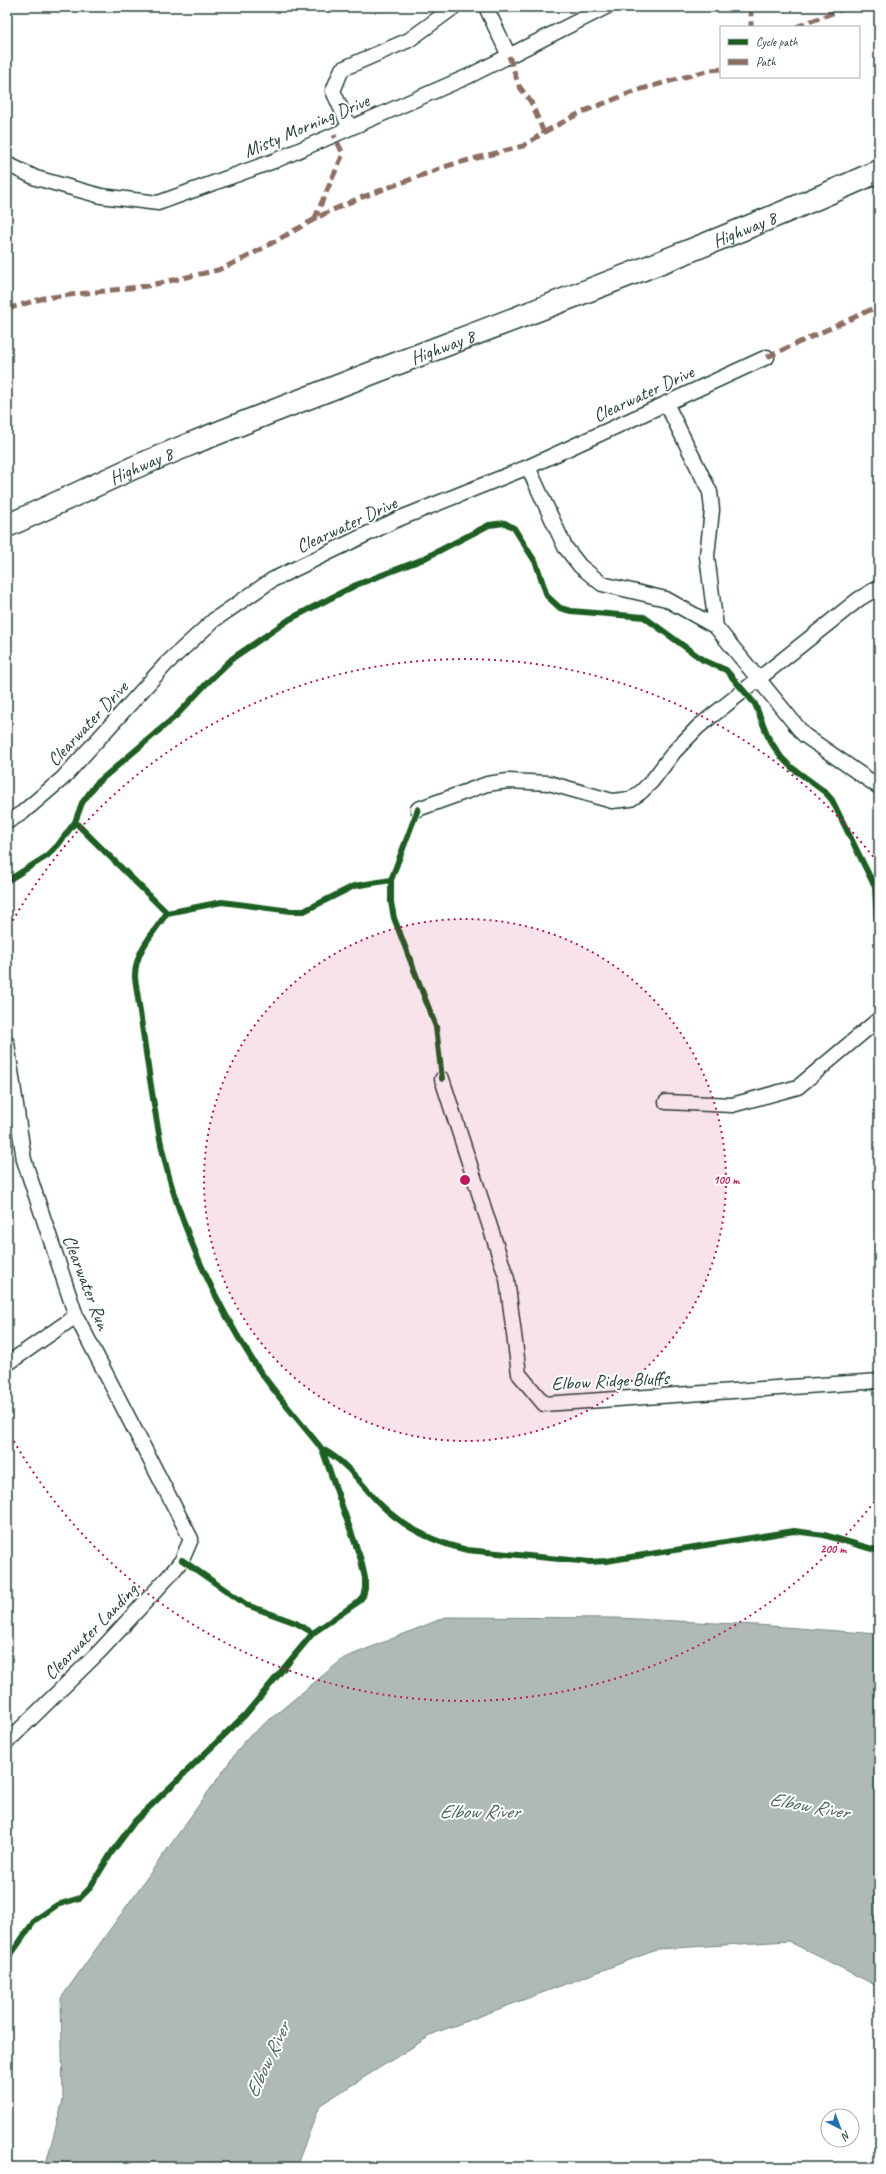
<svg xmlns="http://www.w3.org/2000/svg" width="886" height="2174" font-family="Caveat,sans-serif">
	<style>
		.water { fill: #afbab7; stroke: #758883 }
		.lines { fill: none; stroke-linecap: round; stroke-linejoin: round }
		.minor-casing { stroke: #1f3d34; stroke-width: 17 }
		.primary-casing { stroke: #1f3d34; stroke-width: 25 }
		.minor { stroke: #fff; stroke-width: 14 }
		.primary { stroke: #fff; stroke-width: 22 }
		.quiet { stroke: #8d6e63; stroke-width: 5; stroke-dasharray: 10 5; stroke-linecap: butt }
		.cycleway-casing { stroke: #fff; stroke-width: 8 }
		.cycleway { stroke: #1b5e20; stroke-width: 6 }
		.ring { fill: none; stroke: #c2185b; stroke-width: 2; stroke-dasharray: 2 4 }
		.labels { text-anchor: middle; stroke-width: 4; stroke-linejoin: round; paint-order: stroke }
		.street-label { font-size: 19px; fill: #1f3d34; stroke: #fff }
		.water-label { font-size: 20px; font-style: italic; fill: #4a625b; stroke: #fff }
		.centre { fill: #c2185b; stroke: #fff; stroke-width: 2 }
		.ring-label { font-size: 12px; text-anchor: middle; font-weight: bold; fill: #c2185b; stroke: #fff; stroke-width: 4; stroke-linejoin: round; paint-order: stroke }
	</style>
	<rect width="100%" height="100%" fill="#fff"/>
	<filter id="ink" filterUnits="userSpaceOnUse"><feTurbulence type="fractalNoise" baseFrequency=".025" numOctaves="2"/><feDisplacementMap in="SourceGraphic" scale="8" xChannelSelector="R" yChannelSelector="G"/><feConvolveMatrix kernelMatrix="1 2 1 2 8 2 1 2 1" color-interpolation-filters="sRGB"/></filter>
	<g filter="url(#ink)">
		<path class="water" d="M446 1617 617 1618 757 1625 879 1634V1987L788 1941 659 1949 435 2033 320 2105 296 2167H45L63 2100 61 1998 246 1739 344 1658Z"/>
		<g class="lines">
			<g class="minor-casing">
				<path id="minor" d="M486 7 509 56
					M350 128 333 91 342 69 409 40 454 7
					M7 164 36 178 101 196 158 203 274 161 350 128 469 76 606 7
					M666 403 710 492 712 510 707 556 716 627
					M528 467 565 547 580 566 602 584 666 599 716 627 804 735 879 787
					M418 809 487 784 508 781 549 783 612 801 631 799 641 792 652 781 674 752 698 727 859 599 879 587
					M7 822 22 813 63 778 166 664 214 620 272 580 396 520 528 467 767 357
					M7 1043 24 1160 76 1316 191 1539 182 1560 170 1575 100 1651 7 1742
					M442 1079 507 1279 519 1374 544 1404 879 1381
					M666 1102 732 1105 798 1087 879 1019
					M7 1364 76 1316"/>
			</g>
			<g class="primary-casing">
				<g id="primary">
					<path id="s1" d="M7 526 133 468 188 445C418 352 653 272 879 171"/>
				</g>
			</g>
			<use href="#minor" class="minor"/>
			<use href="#primary" class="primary"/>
			<path class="quiet" d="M748 7 751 13V27
				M796 27 848 7
				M509 56 519 86 531 102 544 133
				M314 220 343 154 334 135
				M7 309 44 298 147 286 218 270 245 258 324 214 357 199 450 165 523 146 548 130 582 112 638 90 710 70 721 69
				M767 357 879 306"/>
			<g class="cycleway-casing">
				<path id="cycleway" d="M418 809 391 880V902L394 918 436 1027 442 1079
					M75 822 167 913 222 902 291 911H304L354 886 391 880
					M7 881 47 856 58 845 75 822 82 803 96 784 177 715 208 682 233 658 290 619 356 585 421 560 489 525 505 523 514 528 529 552 536 563 547 596 560 608 571 611 644 617 703 660 726 670 755 704 769 739 781 757 791 767 825 792 832 800 875 887 879 957
					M167 913C153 933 134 953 135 978 143 1031 150 1086 160 1139 175 1215 211 1296 253 1361 273 1392 299 1420 322 1449 347 1462 360 1483 379 1503 404 1528 433 1542 467 1550L590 1562 606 1561 794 1531 824 1535 879 1551
					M182 1560 247 1605 296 1623 313 1633
					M7 1960 35 1920 57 1905 80 1898 89 1889 112 1852 135 1821 245 1715 313 1633 358 1602 363 1596 365 1589V1578L361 1560 322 1449"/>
			</g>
			<use href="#cycleway" class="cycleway"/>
		</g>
	</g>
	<circle cx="465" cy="1180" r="261" fill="#c2185b" fill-opacity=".12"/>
	<g class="ring">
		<circle cx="465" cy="1180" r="261"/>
		<path d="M878 1497A521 521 0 0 1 7 1429M7 931A521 521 0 0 1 878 863"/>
	</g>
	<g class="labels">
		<g class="street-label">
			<text transform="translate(306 125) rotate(-23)" y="7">Misty Morning Drive</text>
			<text dy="7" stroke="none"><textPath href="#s1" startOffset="795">Highway 8</textPath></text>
			<text dy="7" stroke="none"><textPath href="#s1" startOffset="471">Highway 8</textPath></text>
			<text transform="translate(643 393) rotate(-25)" y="7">Clearwater Drive</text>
			<text dy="7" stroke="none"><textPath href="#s1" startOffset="147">Highway 8</textPath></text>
			<text transform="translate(346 524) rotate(-25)" y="7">Clearwater Drive</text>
			<text transform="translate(87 723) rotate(-47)" y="7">Clearwater Drive</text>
			<text transform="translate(87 1282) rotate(69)" y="7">Clearwater Run</text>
			<text transform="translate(610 1380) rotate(-3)" y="7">Elbow Ridge Bluffs</text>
			<text transform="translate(90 1631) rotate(-46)" y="7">Clearwater Landing</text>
		</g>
		<g class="water-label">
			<text transform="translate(809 1805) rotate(10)" y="7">Elbow River</text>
			<text x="479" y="1818">Elbow River</text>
			<text transform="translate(267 2060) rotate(-65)" y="7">Elbow River</text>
		</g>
	</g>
	<circle cx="465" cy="1180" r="6" class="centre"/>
	<g class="ring-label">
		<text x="726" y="1184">100 m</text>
		<text x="833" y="1553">200 m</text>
	</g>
	<rect width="886" height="2174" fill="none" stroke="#fff" stroke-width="24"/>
	<rect x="12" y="12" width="862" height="2150" fill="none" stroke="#1f3d34" stroke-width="1.5" filter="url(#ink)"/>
	<rect x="720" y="26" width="140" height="52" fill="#ffffff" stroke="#a5b1ae"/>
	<rect x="728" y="39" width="20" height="6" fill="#1b5e20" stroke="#a5b1ae"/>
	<text x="756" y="46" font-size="12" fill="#1f3d34">Cycle path</text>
	<rect x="728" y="59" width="20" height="6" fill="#8d6e63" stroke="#a5b1ae"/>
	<text x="756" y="66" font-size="12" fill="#1f3d34">Path</text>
	<g transform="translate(840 2128) rotate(138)"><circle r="19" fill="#ffffff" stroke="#a5b1ae"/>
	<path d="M0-3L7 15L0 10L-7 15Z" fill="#1f6fb2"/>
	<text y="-6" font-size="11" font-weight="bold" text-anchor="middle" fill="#1f3d34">N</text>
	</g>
</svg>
